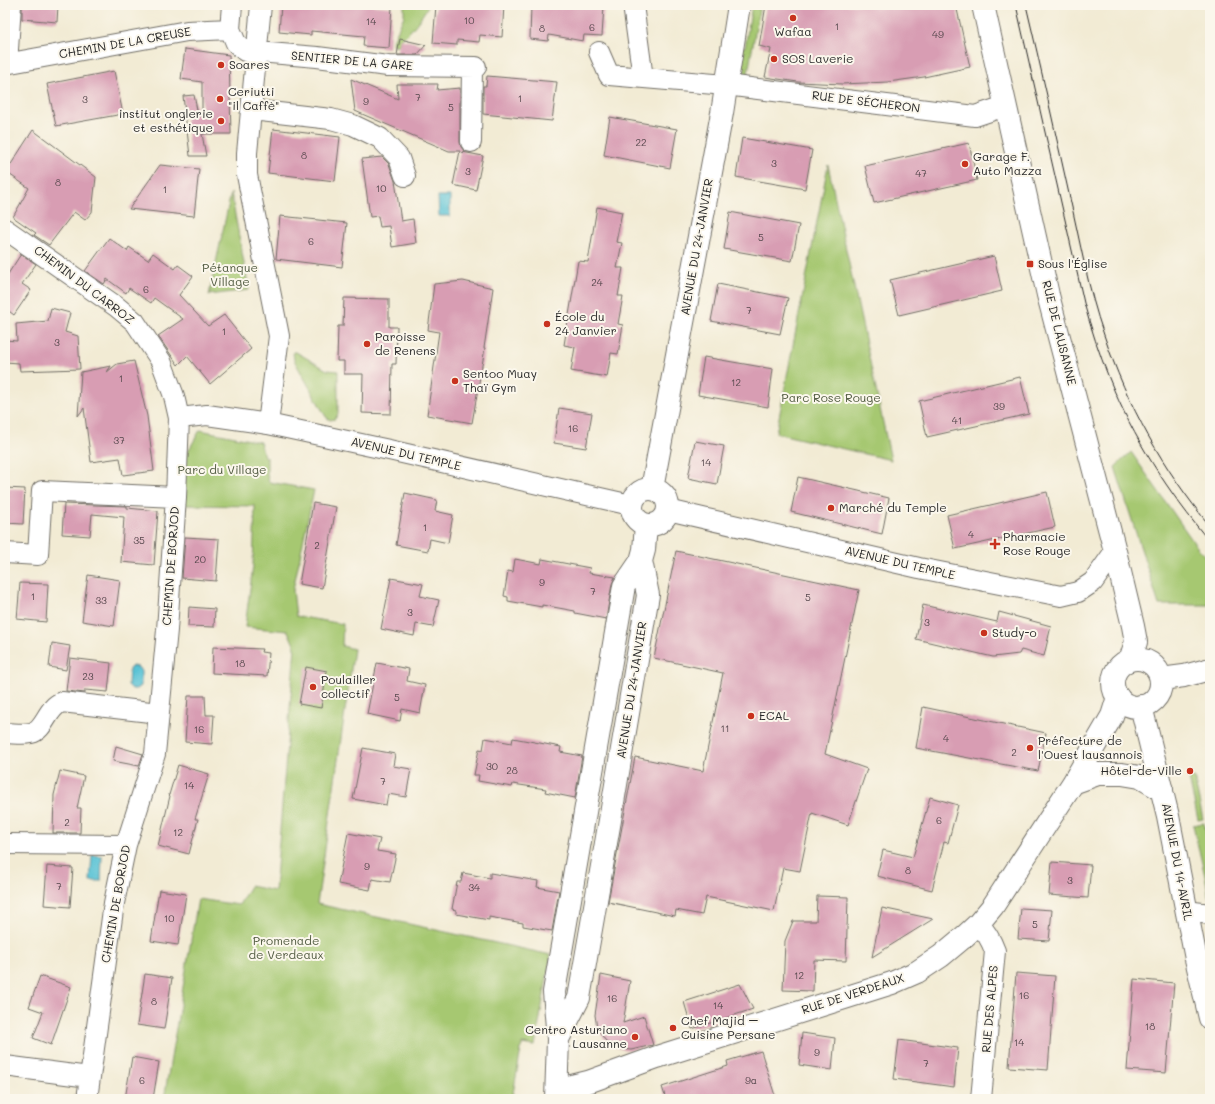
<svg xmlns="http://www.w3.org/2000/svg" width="1215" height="1104" font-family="Mali,sans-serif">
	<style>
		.green { fill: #a6c871; stroke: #687a4e }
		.water { fill: #5ac3d5; stroke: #427780 }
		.building { fill: #d89db3 }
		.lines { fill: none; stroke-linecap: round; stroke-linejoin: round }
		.minor-casing { stroke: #716e66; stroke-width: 22 }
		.tertiary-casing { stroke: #716e66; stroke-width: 24 }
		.secondary-casing { stroke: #716e66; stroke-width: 24 }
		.minor { stroke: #fff; stroke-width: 20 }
		.tertiary { stroke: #fff; stroke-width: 22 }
		.secondary { stroke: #fff; stroke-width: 22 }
		.tram { stroke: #2b2b2b; stroke-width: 1 }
		.poi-dot { fill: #c8321e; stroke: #fbf7ec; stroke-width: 1.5 }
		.labels { text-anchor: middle; stroke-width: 4; stroke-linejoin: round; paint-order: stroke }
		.number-label { font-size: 10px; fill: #56484d }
		.poi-label { font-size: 12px; fill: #2b2b2b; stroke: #fbf7ec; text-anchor: start }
		.street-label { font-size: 12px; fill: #2b2b2b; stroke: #fbf7ec }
		.park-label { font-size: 12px; fill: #505a40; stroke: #fbf7ec }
	</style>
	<rect width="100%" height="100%" fill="#fbf7ec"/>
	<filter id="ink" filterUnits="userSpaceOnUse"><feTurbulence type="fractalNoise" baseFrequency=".025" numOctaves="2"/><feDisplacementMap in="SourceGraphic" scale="8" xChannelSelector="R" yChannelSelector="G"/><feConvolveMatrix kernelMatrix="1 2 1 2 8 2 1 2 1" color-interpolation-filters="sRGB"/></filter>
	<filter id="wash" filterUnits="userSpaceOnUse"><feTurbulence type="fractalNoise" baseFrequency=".012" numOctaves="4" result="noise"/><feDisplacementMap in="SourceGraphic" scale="16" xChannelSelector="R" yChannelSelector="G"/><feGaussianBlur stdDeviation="0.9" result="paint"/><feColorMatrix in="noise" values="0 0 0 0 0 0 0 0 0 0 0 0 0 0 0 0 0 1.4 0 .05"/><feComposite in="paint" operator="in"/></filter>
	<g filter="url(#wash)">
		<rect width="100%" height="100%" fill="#f2ebd4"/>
		<path class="green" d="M404 5H429C421 17 413 31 401 39L399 45 396 46 392 43 404 16Z
			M752 5H760L747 79C735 71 738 59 739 46L745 47Z
			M828 165 891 460 776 433Z
			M231 193 249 290 209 295Z
			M293 352H296L327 370 338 371V414L335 419 330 420 326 417 294 360Z
			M200 430 260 442 264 456 267 457V475L269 482 314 490 293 590 296 616 343 624 342 646 354 649 317 904 551 955 535 1046 522 1044 512 1099H164L198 899 239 905 250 886 275 891 295 647 288 631 245 627 253 566 255 506 183 505 182 462Z
			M1131 452 1197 547 1210 560V605H1159L1115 467Z
			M1194 777 1203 819 1198 820 1189 778Z
			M1204 823 1210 851V900L1208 895 1206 880 1193 825Z"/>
		<path class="water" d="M438 196H450V216H439Z
			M132 666 138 667 141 671V686L137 689H132L128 685 129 669Z
			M92 855 102 856 101 881H90Z"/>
		<g id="blocks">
			<path class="building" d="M22 5H58L57 22 22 19Z
				M281 5H369L392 7 389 48 363 46 364 36 311 31V35L279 32Z
				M436 5H504L502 37 480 35 479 42 457 40V45L433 43Z
				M531 5 552 6 553 5H604L602 36 584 35 583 41 549 35 548 41 530 39Z
				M766 5H956L970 67 924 77 888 82 842 84 798 82 765 77 771 49 759 46Z
				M400 39 426 45 417 55H397Z
				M185 49 229 55 231 134H202L206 156H190L183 96 194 95 198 115 202 116V82L181 79Z
				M114 71 123 114 56 126 47 84Z
				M487 76 557 82 552 121 483 114V86H486Z
				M351 79 398 99 397 84H438L437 90 460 88V142L461 147 465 152H462L483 156 476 190 453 185 460 151H449L355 111Z
				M610 117 677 129 670 168 604 155Z
				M273 129 340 137 335 181 268 173Z
				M33 130 96 177 92 212 85 220 74 212 49 245 34 235 36 233 13 217 29 188 6 172Z
				M742 138 812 150 805 189 736 177Z
				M969 143 977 180 874 203 865 166Z
				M382 157 389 164 395 181 401 221 413 219 416 243 392 247 389 226 380 227 378 216 370 217 362 159Z
				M160 165 199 169 194 216 129 209Z
				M597 207 622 212 616 242 622 243 617 268H623L618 296H623L618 324 623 325 618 354 611 353 607 377 571 371 575 347 564 345 578 261 588 262Z
				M730 212 799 225 792 261 724 249Z
				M280 216 347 223 342 267 276 259Z
				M109 238 127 251 129 247 148 260 153 253 175 269 178 265 193 276 179 295 208 326 224 315 251 349 210 384 187 356 178 365 158 336 183 319 154 298 151 303 129 288 126 293 107 279 104 284 85 271Z
				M21 254 36 264 22 284 31 290 14 315 5 308V273L8 274Z
				M994 256 1002 291 899 315 890 280Z
				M463 281 493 288 484 348H485L472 423 427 415 439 332 428 330 434 284Z
				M718 284 788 298 780 334 711 321Z
				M344 298 389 299V327H397L396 364H392L391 414 362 413 363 374H344V361H337L338 326H343Z
				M51 308 70 313 65 332 78 336 80 369 20 371 19 363 5 362V340L17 341 16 324 48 321Z
				M704 357 773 369 768 407 698 395Z
				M134 361 147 416 154 471 123 475 120 458 91 462 84 408 78 416 81 372 111 366 107 372 117 364Z
				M1020 377 1029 414 927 437 919 401Z
				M559 408 592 413 586 448 554 443Z
				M695 441 724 446 717 484 688 478Z
				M798 477 889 498 882 534 791 512Z
				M5 488 25 489 23 524 5 523Z
				M1047 492 1055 527 955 549 947 515Z
				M405 493 437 500 435 511 453 515 448 543 430 539 428 551 396 545Z
				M313 503 336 507 322 588 299 584Z
				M64 504 127 506V508L158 511 154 565 121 562 124 517 92 514 90 536 62 534Z
				M185 537 219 539 216 581 182 578Z
				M676 551 859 590 825 754 867 769 848 825 812 813 800 871 783 868 774 911 706 897 702 915 676 910 675 916 608 902 635 757 703 771 723 673 654 658Z
				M515 559 541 564 542 559 590 568 589 573 615 577 612 584 606 619 575 613V611L542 605V607L508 601V597L504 596 508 571 513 572Z
				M88 575 120 580 114 626 82 621Z
				M391 578 423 584 420 596 439 600 433 627 416 624 414 636 381 629Z
				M20 583 48 584 46 622 17 619Z
				M923 605 997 622 999 612 1051 626 1044 656 1021 650 1019 654 993 657 916 639Z
				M189 607 215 609 214 627 188 626Z
				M52 643 70 646 66 670 49 667Z
				M213 647 262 649 261 652 269 653 267 676 212 673Z
				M70 658 111 663 108 692 85 690V693L66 691Z
				M377 663 409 669 407 681 425 685 420 713 402 709 400 721 367 714Z
				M306 667 327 671 321 708 299 704Z
				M188 696H205L206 715H214L212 744 185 742Z
				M923 707 1046 733 1038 771 916 748Z
				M485 738 512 743 513 738 561 747 560 752 582 756 575 798 545 792 546 789 513 784 512 787 478 781 479 775H474L479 749 483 750Z
				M116 746 143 754 139 766 113 761Z
				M363 748 395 754 393 766 411 769 406 797 388 794 386 805 353 799Z
				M178 765 209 774 195 819H198L189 854 158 846 170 796 169 795Z
				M60 771 84 776 77 808H81L80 833H53L54 795Z
				M930 797 958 805 948 843 944 842 932 890 877 876 883 850 913 857Z
				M348 833 380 839 377 851 396 854 390 882 372 879 370 890 338 884Z
				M1052 862 1091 865 1088 898 1049 895Z
				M47 866 73 868 70 907 44 905Z
				M463 873 490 878V873L538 881 537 887 559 891 552 931 523 926V923L489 917V920L456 914V910L452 909 457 882H461Z
				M159 890 186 894 178 945 151 941Z
				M817 896 848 897 846 961 814 960 813 991 783 990 785 941 793 921H816Z
				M882 908 933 919 872 957Z
				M1021 908 1052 910 1049 941 1018 939Z
				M1016 973 1055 976 1048 1070 1009 1067Z
				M145 974 172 978 164 1029 137 1025Z
				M601 975 630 981 623 1023 644 1016 653 1045 631 1050 621 1049 612 1046 605 1040 597 1028 595 1015Z
				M40 976 71 987 51 1045 33 1038 43 1012 29 1007Z
				M1134 979 1174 983 1166 1073 1127 1070Z
				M740 984 753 1009 692 1029 684 1002Z
				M802 1033 835 1038 832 1070 799 1065Z
				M899 1040 958 1048 954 1087 894 1079Z
				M761 1051 776 1099H666L662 1087 728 1066 727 1061Z
				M132 1057 159 1062 153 1099H125Z"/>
		</g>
	</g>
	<g filter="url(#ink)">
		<use href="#blocks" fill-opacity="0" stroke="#716e66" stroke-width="1"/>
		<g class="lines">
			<g class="minor-casing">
				<path id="minor" d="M232 5 230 29 236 43 245 51 317 57 388 66 476 67
					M261 5 247 153V175L279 336 268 424
					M633 5 643 78
					M599 52 609 75 726 85 975 116 1005 106
					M5 64 187 31 230 29
					M7 64 11 5
					M252 110 331 119 353 125 380 138 399 158 405 176
					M471 142 472 67
					M5 229 117 307 135 322 161 361 174 396 179 418 176 497 167 630 155 754 126 845 114 903 87 1099
					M179 418 207 415 268 424 389 450 631 505
					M668 510 919 568 1061 596 1078 592 1093 582 1115 551
					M5 553 38 555 42 491 176 497
					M5 733C13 733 23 735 31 733 45 730 47 707 62 702L159 713
					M5 844 126 845
					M1186 911 1210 914
					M978 924C987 932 991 940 995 951L981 1099
					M5 1066 89 1077"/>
			</g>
			<g class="tertiary-casing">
				<path id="tertiary" d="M632 507a18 18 0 1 1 36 0a18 18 0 1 1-36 0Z
					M652 489 722 113 739 5
					M1161 679 1184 676 1210 669
					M1073 783 1098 774H1122L1140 777 1162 790
					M558 1039 579 998 610 820 648 595 641 561
					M556 1099 572 1086 588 1082 657 1057 892 983 917 972 941 956 965 936 978 924 993 906 1073 783 1112 716 1118 697
					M556 1099 558 1039 554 992 624 586 641 561 644 550 646 525"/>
			</g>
			<g class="secondary-casing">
				<path id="secondary" d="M983 5 1048 295 1115 551 1133 626 1136 642 1130 660
					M1113 683a24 24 0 1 1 48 0a24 24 0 1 1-48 0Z
					M1141 706 1168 816 1196 959 1210 1018"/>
			</g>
			<use href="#minor" class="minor"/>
			<use href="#tertiary" class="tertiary"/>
			<use href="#secondary" class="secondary"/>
			<path class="tram" d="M1016 5 1084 303C1091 328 1099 353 1109 378 1133 438 1168 492 1210 542
				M1026 5C1041 68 1055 131 1069 194 1080 241 1088 289 1104 335 1127 405 1163 469 1210 526"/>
		</g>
	</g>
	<g class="poi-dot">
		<circle cx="793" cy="18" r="4"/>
		<circle cx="774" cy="59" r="4"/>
		<circle cx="221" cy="65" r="4"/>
		<circle cx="220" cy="99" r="4"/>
		<circle cx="221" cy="121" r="4"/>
		<circle cx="965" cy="164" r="4"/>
		<rect x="1026" y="260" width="8" height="8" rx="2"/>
		<circle cx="547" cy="324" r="4"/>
		<circle cx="367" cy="344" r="4"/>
		<circle cx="455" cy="381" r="4"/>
		<circle cx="831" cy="508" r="4"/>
		<path d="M993 538h4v4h4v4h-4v4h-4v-4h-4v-4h4z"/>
		<circle cx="984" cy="633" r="4"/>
		<circle cx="313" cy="687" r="4"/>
		<circle cx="751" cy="716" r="4"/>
		<circle cx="1030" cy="748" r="4"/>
		<circle cx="1190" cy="771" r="4"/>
		<circle cx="673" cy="1028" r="4"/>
		<circle cx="635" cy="1037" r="4"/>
	</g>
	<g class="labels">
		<g class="number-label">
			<text x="469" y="24">10</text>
			<text x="371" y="25">14</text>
			<text x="837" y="30">1</text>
			<text x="592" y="31">6</text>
			<text x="542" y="32">8</text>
			<text x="938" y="38">49</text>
			<text x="418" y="101">7</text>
			<text x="520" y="102">1</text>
			<text x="85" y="103">3</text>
			<text x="366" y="105">9</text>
			<text x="451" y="111">5</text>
			<text x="641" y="146">22</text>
			<text x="304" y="159">8</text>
			<text x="774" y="167">3</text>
			<text x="468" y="175">3</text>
			<text x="921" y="177">47</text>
			<text x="58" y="186">8</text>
			<text x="381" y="192">10</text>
			<text x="165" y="193">1</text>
			<text x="761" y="241">5</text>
			<text x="311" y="245">6</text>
			<text x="597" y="286">24</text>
			<text x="146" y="293">6</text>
			<text x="749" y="314">7</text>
			<text x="224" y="335">1</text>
			<text x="57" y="346">3</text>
			<text x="121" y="382">1</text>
			<text x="736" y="386">12</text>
			<text x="999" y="410">39</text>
			<text x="957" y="424">41</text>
			<text x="573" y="432">16</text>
			<text x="119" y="444">37</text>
			<text x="706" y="466">14</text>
			<text x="425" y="531">1</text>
			<text x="971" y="538">4</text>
			<text x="139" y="544">35</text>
			<text x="317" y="549">2</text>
			<text x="200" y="563">20</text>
			<text x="542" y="586">9</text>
			<text x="593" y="595">7</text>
			<text x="33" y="600">1</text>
			<text x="808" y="601">5</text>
			<text x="101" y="604">33</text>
			<text x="410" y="616">3</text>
			<text x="927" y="626">3</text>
			<text x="240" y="667">18</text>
			<text x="88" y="680">23</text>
			<text x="397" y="701">5</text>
			<text x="725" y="732">11</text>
			<text x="199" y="733">16</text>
			<text x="946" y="742">4</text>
			<text x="1014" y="756">2</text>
			<text x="492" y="770">30</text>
			<text x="512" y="774">28</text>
			<text x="383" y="785">7</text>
			<text x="189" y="789">14</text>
			<text x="939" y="824">6</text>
			<text x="67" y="826">2</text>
			<text x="178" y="836">12</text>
			<text x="367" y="870">9</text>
			<text x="908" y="874">8</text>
			<text x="1070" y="884">3</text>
			<text x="59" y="890">7</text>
			<text x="474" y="891">34</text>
			<text x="169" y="922">10</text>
			<text x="1035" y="928">5</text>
			<text x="799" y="979">12</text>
			<text x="1024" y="999">16</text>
			<text x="612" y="1002">16</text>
			<text x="154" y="1005">8</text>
			<text x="718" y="1009">14</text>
			<text x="1150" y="1030">18</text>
			<text x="1019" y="1046">14</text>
			<text x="817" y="1056">9</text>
			<text x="926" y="1067">7</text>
			<text x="142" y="1084">6</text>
			<text x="751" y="1084">9a</text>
		</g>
		<g class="poi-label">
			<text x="793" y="36" text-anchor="middle">Wafaa</text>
			<text x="782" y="63">SOS Laverie</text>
			<text x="229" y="69">Soares</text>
			<text x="228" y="96">Ceriutti<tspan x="228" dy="14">"il Caffè"</tspan></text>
			<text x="213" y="118" text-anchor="end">institut onglerie<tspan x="213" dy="14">et esthétique</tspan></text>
			<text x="973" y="161">Garage F.<tspan x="973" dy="14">Auto Mazza</tspan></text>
			<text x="1038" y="268">Sous l'Église</text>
			<text x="555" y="321">École du<tspan x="555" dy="14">24 Janvier</tspan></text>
			<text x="375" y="341">Paroisse<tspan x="375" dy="14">de Renens</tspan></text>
			<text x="463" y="378">Sentoo Muay<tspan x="463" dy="14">Thaï Gym</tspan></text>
			<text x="839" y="512">Marché du Temple</text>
			<text x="1003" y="541">Pharmacie<tspan x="1003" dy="14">Rose Rouge</tspan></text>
			<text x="992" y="637">Study-o</text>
			<text x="321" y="684">Poulailler<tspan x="321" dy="14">collectif</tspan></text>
			<text x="759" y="720">ECAL</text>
			<text x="1038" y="745">Préfecture de<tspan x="1038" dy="14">l'Ouest lausannois</tspan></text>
			<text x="1182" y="775" text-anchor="end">Hôtel-de-Ville</text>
			<text x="681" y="1025">Chef Majid –<tspan x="681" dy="14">Cuisine Persane</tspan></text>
			<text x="627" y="1034" text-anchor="end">Centro Asturiano<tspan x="627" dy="14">Lausanne</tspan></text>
		</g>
		<g class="street-label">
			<text transform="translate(125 43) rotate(-10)" y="4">CHEMIN DE LA CREUSE</text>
			<text transform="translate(352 61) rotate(5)" y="4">SENTIER DE LA GARE</text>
			<text transform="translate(866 102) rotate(7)" y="4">RUE DE SÉCHERON</text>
			<text transform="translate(697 247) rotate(-80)" y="4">AVENUE DU 24-JANVIER</text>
			<text transform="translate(84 285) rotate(37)" y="4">CHEMIN DU CARROZ</text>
			<text transform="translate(1059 333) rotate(76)" y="4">RUE DE LAUSANNE</text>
			<text transform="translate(406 454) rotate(13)" y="4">AVENUE DU TEMPLE</text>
			<text transform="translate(900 563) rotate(13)" y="4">AVENUE DU TEMPLE</text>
			<text transform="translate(171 566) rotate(-86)" y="4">CHEMIN DE BORJOD</text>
			<text transform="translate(632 690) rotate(-81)" y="4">AVENUE DU 24-JANVIER</text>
			<text transform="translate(1177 862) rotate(79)" y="4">AVENUE DU 14-AVRIL</text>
			<text transform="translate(116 904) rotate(-80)" y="4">CHEMIN DE BORJOD</text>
			<text transform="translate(853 994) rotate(-18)" y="4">RUE DE VERDEAUX</text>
			<text transform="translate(990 1009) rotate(-85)" y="4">RUE DES ALPES</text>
		</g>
		<g class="park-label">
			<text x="230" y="272">Pétanque<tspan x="230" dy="14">Village</tspan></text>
			<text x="831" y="402">Parc Rose Rouge</text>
			<text x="222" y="474">Parc du Village</text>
			<text x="286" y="945">Promenade<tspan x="286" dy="14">de Verdeaux</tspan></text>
		</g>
	</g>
	<rect width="1215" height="1104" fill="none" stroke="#fbf7ec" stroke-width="20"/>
</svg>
